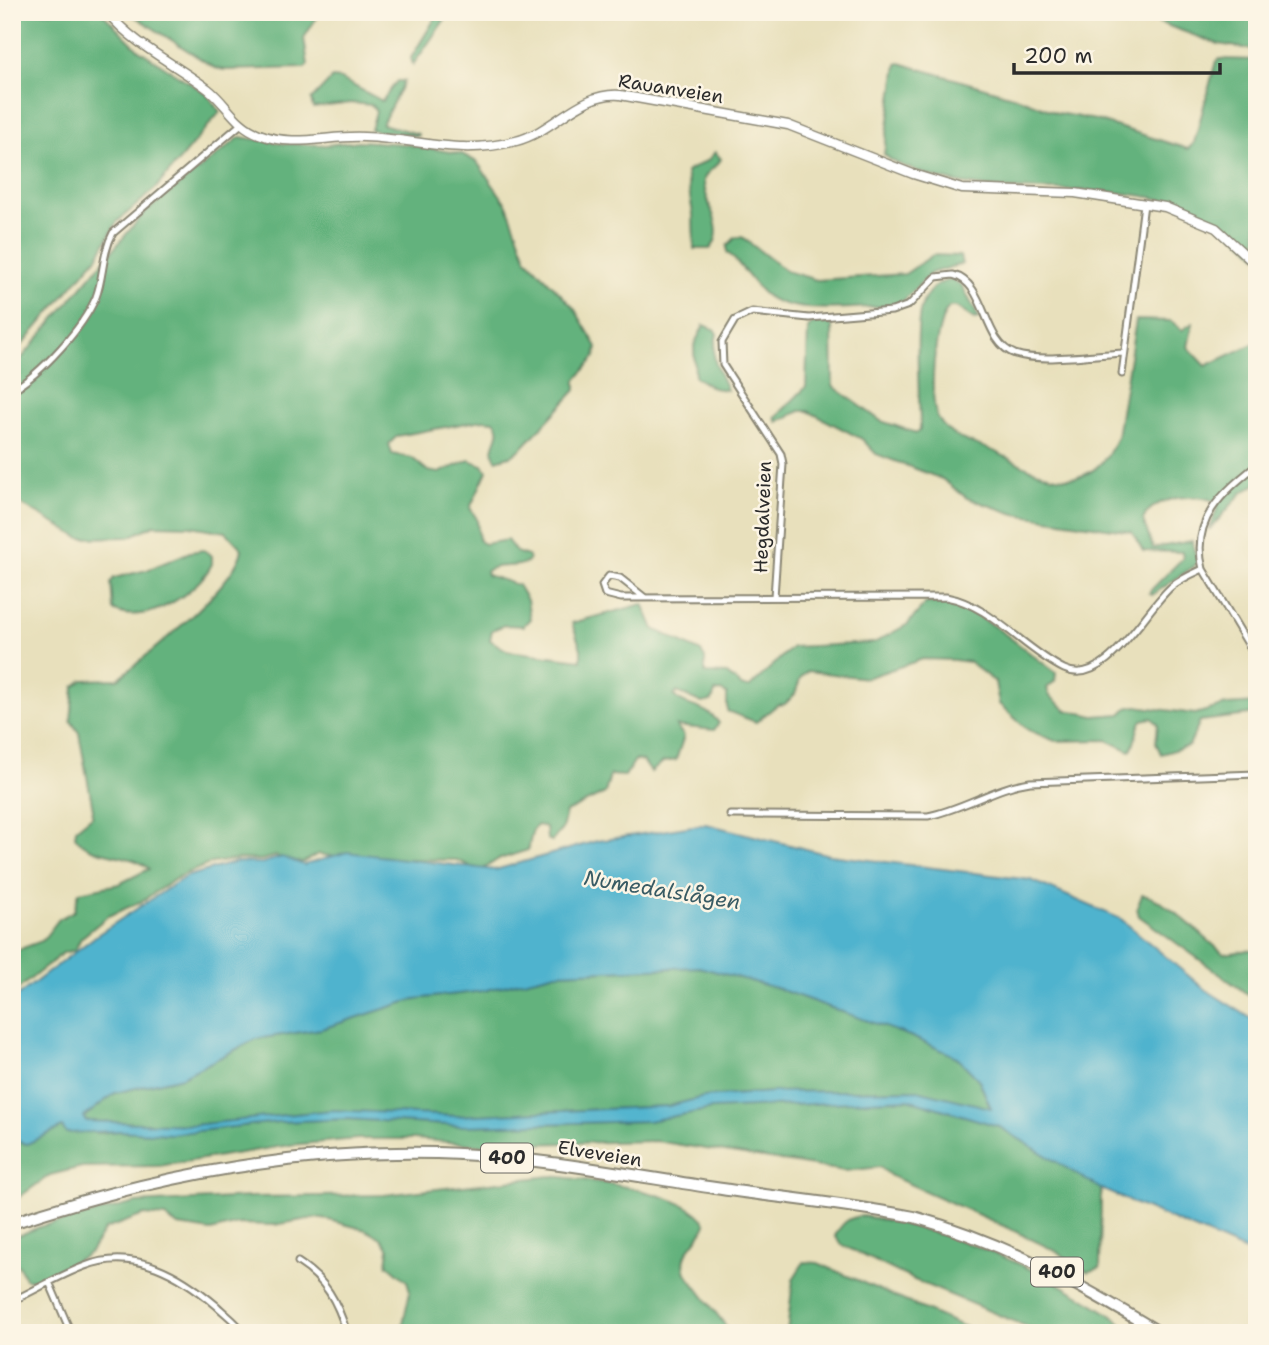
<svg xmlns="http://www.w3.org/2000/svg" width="1269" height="1345" font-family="'Shantell Sans',sans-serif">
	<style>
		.forest { fill: #64b27d; stroke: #486e54; stroke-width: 2 }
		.water { fill: #4fb3ce; stroke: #3d6f7c; stroke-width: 2; fill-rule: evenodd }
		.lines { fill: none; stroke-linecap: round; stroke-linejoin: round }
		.street-casing { stroke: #8a8674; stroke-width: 9 }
		.secondary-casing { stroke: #8a8674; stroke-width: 11 }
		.highway-casing { stroke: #8a8674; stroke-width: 14 }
		.street { stroke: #fff; stroke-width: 5 }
		.secondary { stroke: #fff; stroke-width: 8 }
		.highway { stroke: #fff; stroke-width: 10 }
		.labels { text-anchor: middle; stroke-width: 5; stroke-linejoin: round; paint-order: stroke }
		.shield { fill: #fcf5e5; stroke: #6a6863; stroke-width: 2 }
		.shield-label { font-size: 18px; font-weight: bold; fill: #2b2b2b }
		.street-label { font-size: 19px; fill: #2b2b2b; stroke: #fcf5e5 }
		.water-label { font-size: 21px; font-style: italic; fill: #385b64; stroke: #fcf5e5 }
	</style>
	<rect width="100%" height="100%" fill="#fcf5e5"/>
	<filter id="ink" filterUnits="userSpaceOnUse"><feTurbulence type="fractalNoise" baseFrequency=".0143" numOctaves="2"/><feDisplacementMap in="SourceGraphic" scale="14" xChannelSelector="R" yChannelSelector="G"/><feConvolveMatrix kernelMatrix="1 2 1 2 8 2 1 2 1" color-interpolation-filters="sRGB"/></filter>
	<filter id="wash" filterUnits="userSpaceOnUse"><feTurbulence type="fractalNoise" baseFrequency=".00686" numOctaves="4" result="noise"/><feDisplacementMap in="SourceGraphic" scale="28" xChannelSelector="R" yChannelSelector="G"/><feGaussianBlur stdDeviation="1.57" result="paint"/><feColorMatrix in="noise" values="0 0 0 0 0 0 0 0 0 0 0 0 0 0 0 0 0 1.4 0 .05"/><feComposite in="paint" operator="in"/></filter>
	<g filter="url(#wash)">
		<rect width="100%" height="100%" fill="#e8e0bc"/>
		<path class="forest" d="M12 12H101L139 50 207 94 220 112 155 189 117 222 98 256 24 343 12 352Z
			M128 12H320L304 38 308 65 305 68 225 70 215 68Z
			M439 12H450L413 65 411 58Z
			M1130 12H1257V50L1218 44Z
			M1220 59 1257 60V255C1161 153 1037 214 922 173 910 168 893 164 884 154L897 64 900 63 1016 97 1057 113 1096 120 1188 149 1194 143 1216 61Z
			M332 78 341 79 382 101 397 81H404L382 124 418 134V136L371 130 376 111 372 105 351 103 313 108 311 100Z
			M240 137 286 144 326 145 359 141 404 144 462 154 477 162 507 205 527 259 574 308 597 347 595 357 576 380V390L523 447 513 455 496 460C486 445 507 434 494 421L483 420 397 436 389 444 392 454 412 458 428 471 439 473 469 460 483 465 487 471 470 508 477 519 479 541 484 544 507 540 516 552 528 556 529 561C517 570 499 562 486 571L487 575 518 585 527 600 530 619 523 626 505 625 492 630 490 640 508 651 581 660V649L572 623 643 604 654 629 701 652 705 658V673L727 674 743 687H750L792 647 874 643 908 624 926 603C973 600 1014 643 1051 669L1056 673 1055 681 1047 688 1049 695 1066 710 1094 716 1121 714 1127 708 1136 706 1195 714 1226 705 1257 703V714L1200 721 1189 746 1161 754 1156 743 1158 724 1152 718 1142 720C1135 730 1137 742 1130 751L1107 740 1055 741 1028 730 999 704 995 682 969 662 954 660 923 659 866 678 808 671 801 677 795 694 785 704 777 705 756 722 727 711V694L721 691 715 692 712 701 702 703 677 692 674 696C684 708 705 704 719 723L714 730 676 726 684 736 676 760 663 762 651 772 643 761 635 760 625 776 610 775 605 793 566 812 562 829 552 841 547 839 546 827 538 825 533 829 528 850 497 860 480 871 457 860 344 858 318 854 303 862H292L276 856 261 860 239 859 212 863 180 876 140 902 108 916 81 938 75 950 63 953 12 994V952L42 941 59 919 74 911 79 892 119 884 149 869C131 851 90 859 75 836L76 829 92 816 93 809 79 733 71 721 74 687 83 680 118 679C147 655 237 585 242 549L226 532 190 526 154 525 129 537 80 538 12 499V362L21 359 144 213Z
			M715 152 721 159C717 167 705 172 704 180 702 202 729 228 710 249H694L693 214 686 172 708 160Z
			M742 237 786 271 817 280 905 274 933 255 960 256 962 264 931 273 902 302 891 306C858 307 788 317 763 293 750 280 741 264 727 252V246L735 238Z
			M952 280 962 286 979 318 974 319 956 307H949C934 323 927 402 939 420 954 443 976 442 998 453 1046 477 1090 501 1117 437L1136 320 1171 321 1182 330 1193 323 1188 347 1206 366 1257 342V483L1241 494 1209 530 1217 509 1216 502C1197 492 1152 496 1143 520L1153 548 1192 541 1197 562 1193 567 1152 595 1149 593 1152 589 1183 558 1182 552 1143 551 1132 532 1015 514 967 498 942 479 876 454 862 439 808 411H800L777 422 775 418 806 387 808 328C812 322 825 322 832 325L833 386 881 421 917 433 920 430C920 399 914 334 921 308 925 293 937 281 952 280Z
			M704 325 714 329 717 334C710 363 717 365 727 390L713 388 695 377 694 345Z
			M204 550 212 556V564C197 593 146 627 113 610L111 582 114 578 147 570 190 552Z
			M1142 895C1163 896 1205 939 1223 953 1236 955 1244 948 1257 950V1001L1139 916 1137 908Z
			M699 967 776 988 910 1036 957 1057 979 1080 991 1109 917 1090 772 1092 704 1097 669 1106 456 1116 332 1110 194 1125 85 1121 84 1117 115 1093 182 1077 256 1039 321 1029 415 999 483 991 556 973Z
			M908 1099 998 1126 1101 1189 1100 1268 1088 1272 1054 1250 1008 1228 891 1176 880 1167 845 1171 656 1141 481 1145 414 1139H357L290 1145 159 1166 82 1167 50 1175 12 1202V1140L27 1144 62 1127 98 1133 119 1131 171 1134 278 1122 347 1119 464 1126 648 1121 712 1109Z
			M551 1176C586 1180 690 1191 706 1224 699 1242 678 1251 686 1273L731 1333H401L410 1291 407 1281 387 1264 389 1249 381 1238 366 1230 329 1220 315 1218 274 1225 238 1224 211 1231 178 1226 165 1217 144 1215 105 1229 90 1252 83 1257 47 1275 33 1280 25 1279 19 1266 12 1264V1238L42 1226 136 1203 251 1197 384 1195Z
			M863 1216C942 1230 1014 1256 1082 1297 1098 1307 1118 1316 1128 1333H1042L912 1279 842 1245 835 1236C842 1223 848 1217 863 1216Z
			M804 1262 818 1263 978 1333H787L793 1279Z"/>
		<path class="water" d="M706 824 830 855 1031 880 1121 919 1203 988 1257 1022V1256L1101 1189 998 1126 908 1099 712 1109 648 1121 464 1126 347 1119 278 1122 171 1134 119 1131 66 1133 62 1127 27 1144 12 1140V1000L97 935 185 877 236 862 262 863 282 857 304 865 347 852 495 870 597 841ZM699 967 776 988 910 1036 957 1057 979 1080 991 1108 917 1090 772 1092 704 1097 669 1106 456 1116 332 1110 194 1125 85 1121 84 1117 115 1093 182 1077 256 1039 321 1029 415 999 483 991 556 973Z"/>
	</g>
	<g filter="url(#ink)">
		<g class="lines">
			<g class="street-casing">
				<path id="street" d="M1122 374 1144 204
					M12 390C41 374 83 328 96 297 104 276 102 253 113 233L240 125
					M1203 569C1190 520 1222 493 1257 465
					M644 597 620 578 609 576 602 585 605 594 621 598 946 597C991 605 1023 649 1064 669 1105 689 1144 611 1171 587 1180 579 1192 574 1203 569L1257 659
					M774 597 783 464 781 454 723 365 722 342 735 320 752 312 809 318 892 311 909 305 936 277 953 275C987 283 982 342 1015 354 1042 363 1095 354 1124 353
					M730 815 928 816C964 809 995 787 1030 782L1257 774
					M298 1262C326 1280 337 1301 347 1333
					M50 1284 71 1333
					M12 1301C36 1290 60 1275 85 1266 135 1247 181 1275 217 1306 226 1315 237 1322 244 1333"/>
			</g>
			<g class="secondary-casing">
				<path id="secondary" d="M107 12C135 46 174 63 208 89 227 104 235 125 259 134 294 148 328 135 364 137 422 139 457 156 516 141 555 131 579 92 620 95L788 125 913 174 962 189 1075 193 1165 207 1216 228 1257 266"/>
			</g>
			<g class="highway-casing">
				<path id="highway" d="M12 1223C150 1177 292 1149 437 1153 531 1156 623 1174 715 1188 782 1198 848 1204 914 1217 1006 1243 1079 1284 1160 1333"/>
			</g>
			<use href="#street" class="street"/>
			<use href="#secondary" class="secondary"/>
			<use href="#highway" class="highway"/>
		</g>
	</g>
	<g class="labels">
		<g class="shield">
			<rect x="481" y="1143.5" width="52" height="29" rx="5"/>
			<rect x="1031" y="1257.5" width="52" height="29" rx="5"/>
		</g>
		<g class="shield-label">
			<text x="507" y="1164">400</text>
			<text x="1057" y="1278">400</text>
		</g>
		<g class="street-label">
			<text transform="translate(671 88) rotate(9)" y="7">Rauanveien</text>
			<text transform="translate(762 517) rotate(-88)" y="7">Hegdalveien</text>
			<text transform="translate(600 1153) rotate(9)" y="7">Elveveien</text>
		</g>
		<g class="water-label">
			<text transform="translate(662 890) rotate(9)" y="7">Numedalslågen</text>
		</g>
	</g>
	<rect width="1269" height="1345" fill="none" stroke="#fcf5e5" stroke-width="42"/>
	<path d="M1014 63v10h206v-10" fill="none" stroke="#2b2b2b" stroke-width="3.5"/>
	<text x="1024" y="63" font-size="21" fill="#2b2b2b" stroke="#fcf5e5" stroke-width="5" paint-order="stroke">200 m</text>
</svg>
